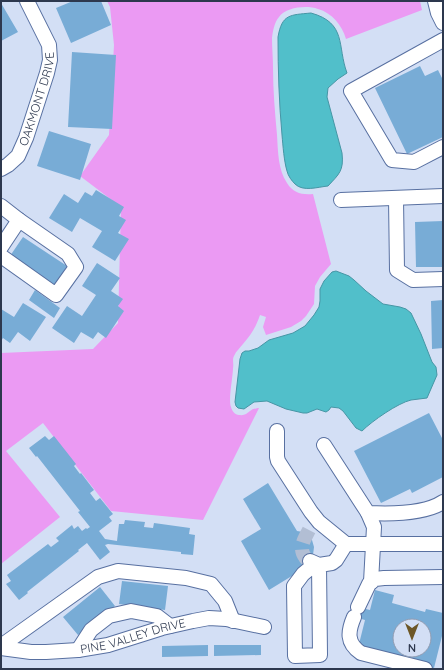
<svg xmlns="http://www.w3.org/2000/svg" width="444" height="670" font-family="Quicksand,sans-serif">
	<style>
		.green { fill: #eb9af3 }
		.water { fill: #51bfca; stroke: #4696a5 }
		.building { fill: #78acd6; fill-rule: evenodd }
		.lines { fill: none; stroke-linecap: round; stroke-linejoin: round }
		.minor-tunnel { stroke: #b2bed4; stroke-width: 14; stroke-dasharray: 14 7; stroke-linecap: butt }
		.minor-casing { stroke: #5870a1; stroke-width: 16 }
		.minor { stroke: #fff; stroke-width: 14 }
		.labels { text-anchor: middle; stroke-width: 3; stroke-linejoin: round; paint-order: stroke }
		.street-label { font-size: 12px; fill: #2d384e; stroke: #d3dff5 }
	</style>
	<rect width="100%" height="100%" fill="#d3dff5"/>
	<path class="green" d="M107 1H420L422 10 346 39C342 25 332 13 318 9 307 5 286 7 279 17 274 23 273 31 272 38 272 48 273 58 273 68 273 91 275 113 277 135 278 151 278 170 287 183 293 193 302 195 313 194L331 264 320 277 315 286 314 304 306 316 301 321 291 327 266 335 263 327 266 317 260 315C256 327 251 335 243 344 240 348 236 351 234 356 232 359 234 365 233 368 233 377 228 400 231 407 232 411 235 415 239 415 246 416 248 412 253 409 254 409 258 408 259 408L203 520 111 511 43 423 6 451 60 517 1 564V353L93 349 118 323 121 207 80 176 109 135 114 45 110 7Z"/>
	<path class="water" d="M311 13C347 23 337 46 347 73L338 79 328 88 327 97 342 153C344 171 339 174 328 186 318 187 303 192 295 184 292 181 288 176 287 171 284 161 283 146 282 135 279 102 278 70 278 37 282 14 290 15 311 13Z
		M336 271 349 276 354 280 366 291 383 304 400 307 406 309 411 313 421 334 432 362 436 367 437 375 427 398C422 399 416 399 411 400 398 403 372 421 362 431L356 428 343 411 339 408 331 407 329 410 326 412 317 409 307 413H303L286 409 267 401 254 402 244 409 238 408 236 406 235 402 240 359 242 353 245 351H249L258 348 269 340 293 333 305 326 314 315 319 307 320 301V289L324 281 332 272Z"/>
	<path class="building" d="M73 1H101L111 25 71 43 56 8Z
		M1 3 18 32 1 41Z
		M72 52 116 55 112 129 68 127Z
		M420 66 425 76 438 70 443 80V137L407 154 375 88Z
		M49 131 91 144 80 180 37 166Z
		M96 190 124 207 119 216 126 220 118 233 129 239 115 261 92 247 102 231 80 218 72 232 49 218 64 194 78 203 85 192 92 196Z
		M443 221V267H416L415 222Z
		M23 237 67 266 54 286 10 256Z
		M97 263 120 278 111 291 123 299 118 306 124 311 106 338 98 332 93 339 81 332 74 343 52 328 67 306 82 316 96 295 82 286Z
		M35 290 60 308 54 318 29 300Z
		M443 300V348L432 349 431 301Z
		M23 303 46 317 30 341 18 332 10 343 3 338 1 341V309L14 317Z
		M429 413 443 440V477L412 493 410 489 381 503 354 451Z
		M45 436 49 440 54 436 76 464 74 466 80 474 81 473 94 490 90 493 96 501 100 498 113 514 109 517 112 521 99 531 105 539 117 541 119 524H124L125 520 145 522 144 527 153 528 154 523 190 528 189 534 195 535 193 555 181 554V552L108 544 105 545 110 552 100 560 87 543 78 550 79 551 27 592 28 593 19 600 6 584 11 581 7 575 36 553 48 544 51 547 59 541 56 538 72 525 74 529 78 526 82 531 86 528 87 529 90 527 78 512 80 511 37 456 36 457 29 448Z
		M268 483 297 531 303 532 309 536 312 540 314 547 313 555 312 557 300 571 269 590 241 541 261 529 243 499Z
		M122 581 168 586 165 610 119 604Z
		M100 587 115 606 78 635 63 617Z
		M375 590 394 595 392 603 425 612 426 609 443 613V636H442L434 668 358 648 365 620 351 616 354 606 370 610ZM400 626H424V650H400Z
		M208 645V656L162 657V646Z
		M214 645H261V655L214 656Z"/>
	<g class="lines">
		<path class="minor-tunnel" d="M309 530C305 538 298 548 305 557 306 559 308 560 310 561"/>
		<g class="minor-casing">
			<g id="minor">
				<path d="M435 1 438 13 443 23"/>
				<path d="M443 40 351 91 392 160 414 162 443 147"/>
				<path id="s1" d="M1 169 8 165 18 156 26 138 47 73 50 60 49 45 27 1"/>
				<path d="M396 198 397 270 413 280 443 279"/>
				<path d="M341 200 443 196"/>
				<path d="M1 206 19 220 68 254 76 267 56 295 1 256"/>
				<path d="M1 247 19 220"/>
				<path d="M277 431V457L278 461 311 512 319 522 346 544"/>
				<path d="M324 445 368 513C389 514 425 514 443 502"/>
				<path d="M368 513 374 527 371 582"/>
				<path d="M346 544H443"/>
				<path d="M310 561 319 565 320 655 295 656 294 586 303 574 309 569 319 565 332 563 336 560 346 544"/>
				<path d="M358 607 369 584 375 579 384 578 443 577"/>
				<path d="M354 617C348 631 346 643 361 653L425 669"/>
				<path d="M1 646 98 577 118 571 186 578 211 584 225 601 233 621"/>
				<path id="s2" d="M1 648 31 652H46L78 650 108 645 162 628 193 621 209 618 226 619 264 627"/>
				<path d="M78 650 91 630 109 616 131 611 157 616 170 626"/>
			</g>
		</g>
		<use href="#minor" class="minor"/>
	</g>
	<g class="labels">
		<g class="street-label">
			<text dy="4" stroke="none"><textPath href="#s1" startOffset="82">OAKMONT DRIVE</textPath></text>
			<text dy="4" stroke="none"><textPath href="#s2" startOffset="134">PINE VALLEY DRIVE</textPath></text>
		</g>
	</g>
	<rect width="444" height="670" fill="none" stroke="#2d384e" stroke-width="4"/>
	<g transform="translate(412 638) rotate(180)"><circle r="19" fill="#d3dff5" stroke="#919cb2"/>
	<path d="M0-3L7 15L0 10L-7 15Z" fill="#6d5727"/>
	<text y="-6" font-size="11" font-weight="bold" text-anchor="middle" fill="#2d384e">N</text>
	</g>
</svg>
